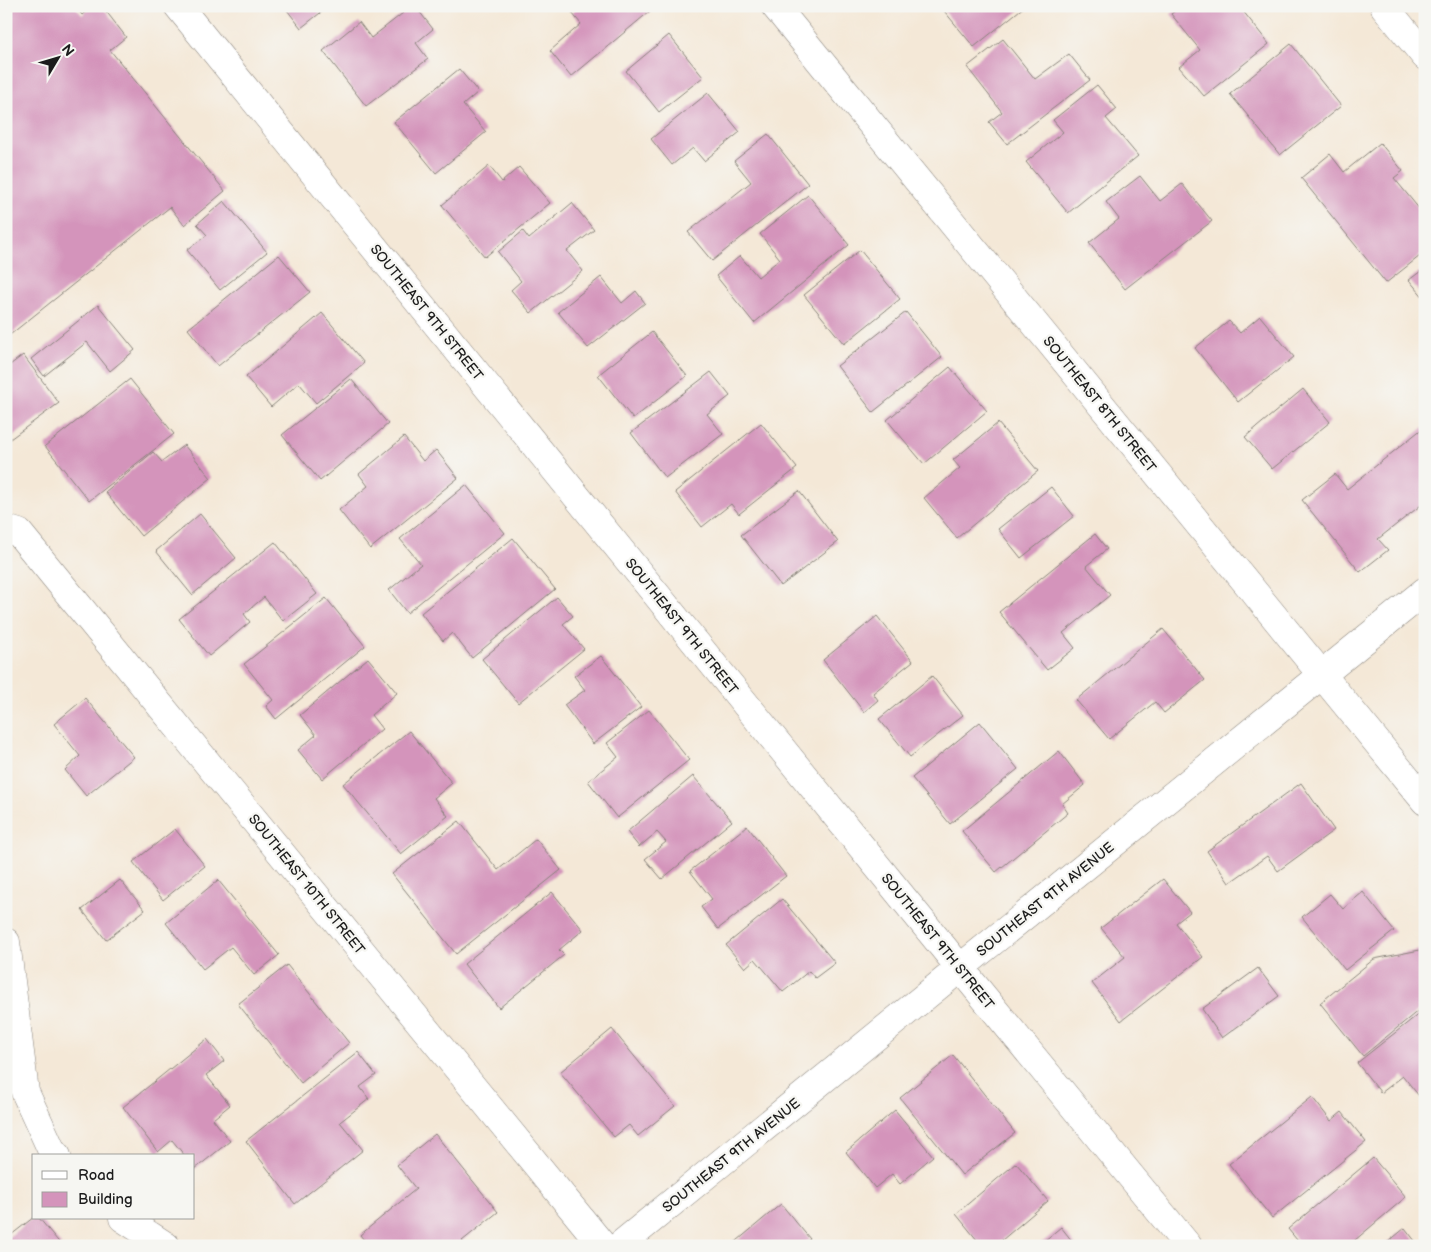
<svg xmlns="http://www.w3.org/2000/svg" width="1431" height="1252" font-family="'Balsamiq Sans',sans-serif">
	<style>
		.building { fill: #d494bb }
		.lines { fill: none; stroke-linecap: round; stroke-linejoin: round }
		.street-casing { stroke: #88827a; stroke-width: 29 }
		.street { stroke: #fff; stroke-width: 28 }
		.labels { text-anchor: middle; stroke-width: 4.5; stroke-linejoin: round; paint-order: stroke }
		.street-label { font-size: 14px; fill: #1c1c1c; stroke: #f6f6f2 }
	</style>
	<rect width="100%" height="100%" fill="#f6f6f2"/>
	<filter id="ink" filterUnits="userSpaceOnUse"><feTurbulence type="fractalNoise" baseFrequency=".02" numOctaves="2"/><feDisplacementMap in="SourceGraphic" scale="10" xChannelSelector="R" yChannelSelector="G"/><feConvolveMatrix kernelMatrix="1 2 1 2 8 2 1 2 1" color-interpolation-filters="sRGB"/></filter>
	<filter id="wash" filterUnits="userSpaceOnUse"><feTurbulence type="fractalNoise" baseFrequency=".0096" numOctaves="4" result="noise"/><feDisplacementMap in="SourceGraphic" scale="20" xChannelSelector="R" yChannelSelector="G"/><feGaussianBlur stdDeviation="1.12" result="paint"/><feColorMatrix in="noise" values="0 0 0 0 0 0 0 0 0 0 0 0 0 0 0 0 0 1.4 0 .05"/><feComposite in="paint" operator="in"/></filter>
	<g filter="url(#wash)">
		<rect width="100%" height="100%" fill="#f4e8d7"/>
		<g id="blocks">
			<path class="building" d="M6 6H75L82 15 92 6H102L126 37 110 50 225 191 184 225 170 207 6 338Z
				M284 6H329L301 28Z
				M412 6H415L433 29 416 43 428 59 366 106 323 51 359 22 371 38Z
				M580 6H656L571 77 550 51 581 24 572 13Z
				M940 6H1025L974 47Z
				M1181 6H1239L1269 44 1204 96 1179 67 1200 50 1171 14Z
				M669 35 703 77 659 112 626 71Z
				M1003 39 1035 79 1069 54 1090 80 1007 144 989 122 1002 112 967 67Z
				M1291 44 1341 106 1280 155 1230 94Z
				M459 69 478 92 463 105 486 132 436 173 394 122Z
				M1097 85 1117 109 1106 118 1138 156 1068 213 1026 162 1063 132 1053 120Z
				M708 93 740 132 704 161 693 148 672 165 651 139Z
				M768 134 808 184 712 261 688 232 751 182 734 161Z
				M1380 143 1403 171 1394 178 1425 216V252L1386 283 1301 178 1330 154 1344 172Z
				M489 166 502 182 519 167 550 203 485 257 442 205Z
				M1140 176 1160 201 1182 184 1212 221 1125 289 1089 243 1119 219 1106 202Z
				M808 195 849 245 754 323 716 276 740 256 758 277 780 259 760 234Z
				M224 201 267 252 220 290 187 250 207 235 197 224Z
				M572 203 594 230 567 251 583 271 531 313 511 290 521 281 498 252 523 231 529 239Z
				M860 250 900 299 844 344 804 295Z
				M279 255 310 292 218 366 188 329Z
				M1425 268V299L1409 280Z
				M601 277 622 303 636 291 645 303 588 348 558 312Z
				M98 305 135 350 110 371 87 342 44 376 31 359Z
				M906 312 942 357 873 412 837 366Z
				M322 313 364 363 316 403 299 383 271 407 246 377Z
				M1260 316 1294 357 1238 402 1195 348 1229 321 1240 333Z
				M652 332 687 376 633 419 598 375Z
				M23 355 59 403 6 442V368Z
				M950 367 987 411 924 464 887 420Z
				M711 372 730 396 707 414 723 434 665 478 631 433Z
				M130 379 174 434 89 501 45 446Z
				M351 379 388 424 320 481 282 435Z
				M1303 389 1330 422 1272 469 1245 437Z
				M761 423 797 468 739 514 731 504 702 527 675 492Z
				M998 423 1038 471 957 538 924 498 960 468 953 460Z
				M1423 428 1425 430V502L1378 539 1388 550 1360 572 1302 500 1335 474 1347 489Z
				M404 437 423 461 436 450 458 478 370 549 339 510 368 486 359 474Z
				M184 445 211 478 141 536 105 492 153 452 162 462Z
				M466 485 505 533 407 613 389 590 421 564 400 539Z
				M1051 487 1074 516 1021 558 998 529Z
				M799 491 838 542 781 586 741 535Z
				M200 514 236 558 192 595 156 551Z
				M1095 534 1107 549 1086 566 1110 595 1063 633 1075 648 1047 670 999 612Z
				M513 538 555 589 472 658 452 633 443 641 421 613Z
				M275 542 317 594 283 621 264 597 244 614 250 622 209 656 179 619Z
				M557 597 573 616 563 624 584 649 518 703 482 659Z
				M326 598 365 646 276 719 266 706 273 700 244 664Z
				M877 616 913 661 873 693 878 700 864 712 823 660Z
				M1163 629 1205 680 1164 713 1155 702 1109 739 1076 700Z
				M601 656 641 707 593 744 564 705 585 690 574 676Z
				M368 658 397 693 371 715 382 729 322 779 298 750 316 735 300 715Z
				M932 676 963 715 910 757 879 719Z
				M85 698 134 757 86 796 65 770 80 756 54 724Z
				M649 710 689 760 617 818 588 781 618 757 607 743Z
				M980 722 1018 769 950 824 912 778Z
				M409 731 452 783 434 798 448 816 401 854 343 784Z
				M1059 751 1085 785 1062 804 1068 813 996 872 962 831Z
				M693 776 732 821 662 879 645 859 666 842 657 832 639 847 627 832Z
				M1301 783 1334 830 1278 871 1267 856 1229 883 1207 851Z
				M459 821 498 870 536 839 561 870 456 954 392 874Z
				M747 826 786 876 718 929 701 907 712 899 690 871Z
				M175 829 205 866 163 900 133 862Z
				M1163 879 1190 912 1176 923 1203 957 1121 1021 1092 983 1125 957 1101 928Z
				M120 880 145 910 106 940 82 910Z
				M218 880 279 955 254 975 231 947 203 969 166 923Z
				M552 892 583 930 559 950 564 955 499 1008 464 964Z
				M1363 892 1394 931 1345 970 1302 917 1330 894 1343 909Z
				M782 899 835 963 815 978 809 971 783 992 755 959 745 968 726 945Z
				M1425 949V1005L1363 1056 1320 1003 1374 959Z
				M287 965 349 1043 301 1083 238 1004Z
				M1258 968 1279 996 1222 1038 1202 1009Z
				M1425 1009V1092L1419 1096 1403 1076 1381 1093 1357 1063Z
				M612 1029 675 1106 638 1136 629 1125 614 1137 560 1072Z
				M207 1039 224 1061 206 1075 230 1105 213 1119 230 1141 195 1169 194 1167V1156H185L172 1140 158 1152 123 1107Z
				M358 1052 376 1075 360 1087 369 1099 340 1122 363 1150 295 1204 246 1141Z
				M953 1055 1015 1133 962 1175 900 1098Z
				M1312 1097 1331 1121 1342 1112 1366 1142 1272 1218 1229 1164Z
				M895 1110 933 1156 900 1184 892 1174 875 1188 846 1152Z
				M435 1134 498 1212 462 1241 466 1246H369L360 1235 416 1189 397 1165Z
				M1373 1158 1406 1197 1348 1246H1302L1288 1229Z
				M1016 1163 1048 1201 995 1246H982L956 1214Z
				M781 1204 810 1239 802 1246H731Z
				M34 1217V1218H39L62 1246H6V1239Z
				M1061 1227 1076 1246H1038Z
				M1405 1228 1419 1246H1383Z"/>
		</g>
	</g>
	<g filter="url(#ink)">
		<use href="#blocks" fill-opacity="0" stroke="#88827a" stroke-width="1"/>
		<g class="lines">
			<g class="street-casing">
				<path id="street" d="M178 6 960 968 1188 1246
					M775 6 1425 801
					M1384 6 1425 56
					M6 529 19 533 603 1246
					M6 942 25 1092 51 1149 57 1156
					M123 1218 166 1246
					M619 1246 960 968 1425 591"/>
			</g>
			<use href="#street" class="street"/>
		</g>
	</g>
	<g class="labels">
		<g class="street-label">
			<text transform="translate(427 312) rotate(51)" y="5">SOUTHEAST 9TH STREET</text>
			<text transform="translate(1100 404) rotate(51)" y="5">SOUTHEAST 8TH STREET</text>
			<text transform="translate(682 626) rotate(51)" y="5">SOUTHEAST 9TH STREET</text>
			<text transform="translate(307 884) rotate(51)" y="5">SOUTHEAST 10TH STREET</text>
			<text transform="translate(1045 899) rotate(-39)" y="5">SOUTHEAST 9TH AVENUE</text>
			<text transform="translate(938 941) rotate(51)" y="5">SOUTHEAST 9TH STREET</text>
			<text transform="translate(731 1155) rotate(-39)" y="5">SOUTHEAST 9TH AVENUE</text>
		</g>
	</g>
	<rect width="1431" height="1252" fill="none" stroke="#f6f6f2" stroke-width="25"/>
	<rect x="32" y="1154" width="162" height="65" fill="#f6f6f2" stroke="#9f9f9c"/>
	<rect x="42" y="1171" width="25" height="8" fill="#ffffff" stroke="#9f9f9c"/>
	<text x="78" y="1180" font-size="15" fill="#1c1c1c">Road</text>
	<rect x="42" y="1192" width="25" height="15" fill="#d494bb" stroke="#9f9f9c"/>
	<text x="78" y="1204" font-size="15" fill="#1c1c1c">Building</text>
	<g transform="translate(58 58) rotate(52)" stroke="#f6f6f2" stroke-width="4" paint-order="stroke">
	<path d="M0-4L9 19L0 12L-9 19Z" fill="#1c1c1c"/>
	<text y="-8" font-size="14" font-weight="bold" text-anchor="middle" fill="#1c1c1c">N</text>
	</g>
</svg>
